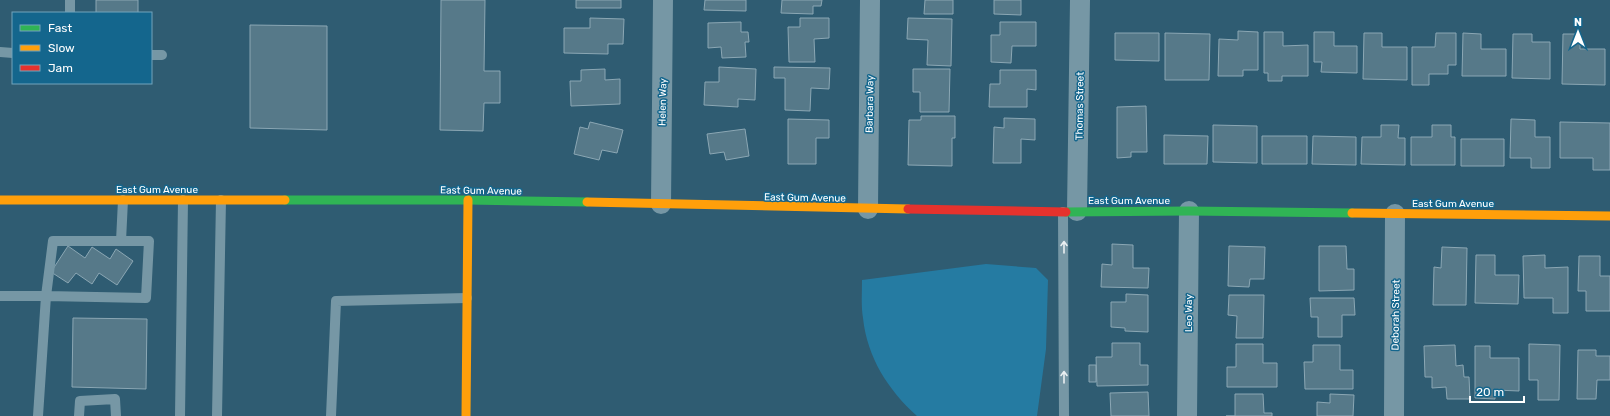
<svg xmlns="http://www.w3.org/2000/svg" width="1610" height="416" font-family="Rubik,sans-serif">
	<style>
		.green { fill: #257ba2 }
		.building { fill: #567989; stroke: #8ba7b4 }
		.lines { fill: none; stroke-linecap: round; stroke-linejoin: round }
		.lane { stroke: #7697a5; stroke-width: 10 }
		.street { stroke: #7697a5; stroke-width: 20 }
		.fast { stroke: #30b455; stroke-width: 9 }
		.slow { stroke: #ff9f0a; stroke-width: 9 }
		.jam { stroke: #e5322d; stroke-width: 9 }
		.oneway { stroke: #eaeff2 }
		.labels { text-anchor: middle; stroke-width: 3; stroke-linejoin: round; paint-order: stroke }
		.street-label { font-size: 10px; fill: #fff; stroke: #14668d }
	</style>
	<rect width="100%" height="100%" fill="#2f5c72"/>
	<path class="green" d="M986 264 1036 268 1048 280 1046 349 1037 416H917C888 390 867 357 863 318 861 306 862 293 862 280Z"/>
	<path class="building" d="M96 0H138V13H96Z
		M441 0H485L484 71H500V103H484L483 131 440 130Z
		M576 0H621V8H576Z
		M705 0H746V11L704 10Z
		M782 0H822L821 6H813V14L781 13Z
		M925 0H953V14H924Z
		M994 0H1021V15L994 14Z
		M590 18 624 19 623 44H608V54L564 53V28H590Z
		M800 18H829V38L814 39 815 62H789L788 27H800Z
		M908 18 952 19 951 66 927 65 928 40 907 39Z
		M741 22V32H748L749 42H745L746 57 722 58 721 47 708 48V23Z
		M1000 22H1036V46H1012L1011 63 991 62V35H1000Z
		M250 25 327 26V130L250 128Z
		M1238 31 1258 32V70H1243V76H1218L1219 39 1238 40Z
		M1264 32H1283V46L1308 45V76H1282V81H1268V73H1264Z
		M1314 32H1334V46H1357V73L1321 72 1322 62H1314Z
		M1115 33H1159V61L1115 60Z
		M1165 33 1210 34 1209 80H1165Z
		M1364 33H1382V47H1407V80L1363 79Z
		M1436 33H1456V65H1448V74H1429V85H1412V47H1435Z
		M1463 33 1481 34V49H1506V76H1462Z
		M1513 34H1532V42H1550V79L1512 78Z
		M1563 34H1580V49H1605V85L1562 84Z
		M719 67 756 69 755 100 738 99V107L704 105 705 82H719Z
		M774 67 830 68 829 89 811 88 810 111 785 110V78H774Z
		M605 69V80L620 79V104L571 106 570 81H581V70Z
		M913 69H950L949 112H920V92H913Z
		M1000 70H1036V90L1027 89V107H989L990 84H1000Z
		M1146 106 1147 152H1131V157L1117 158V107Z
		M921 116H955V138H952V166L908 165 909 120H921Z
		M1004 118 1035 119V140L1021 139V163H993L994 127 1004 128Z
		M788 119 829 120V138H816V164H788Z
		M1511 119 1535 120V137H1550V168H1531V158H1510Z
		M590 122 623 130 617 153 602 150 599 160 574 154 580 127 588 129Z
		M1560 122 1610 123V170H1593V158H1560Z
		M1213 125 1257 126V163L1213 162Z
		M1381 125H1399L1398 138H1405V165L1361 164 1362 137H1381Z
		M1432 125H1451V137H1455V165H1411V137H1432Z
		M745 129 749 156 726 160 724 152 710 154 707 134Z
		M1164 135 1208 136 1207 164H1164Z
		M1262 136H1307V164H1262Z
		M1313 136 1356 137V165L1312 164Z
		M1461 139H1504V166H1461Z
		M1112 244 1133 245V268H1149L1148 288 1101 287 1102 264 1112 265Z
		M68 246 85 258 92 247 110 259 116 249 133 261 117 285 99 273 92 284 76 273 68 283 51 272Z
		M1229 246 1265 247 1264 279H1250L1249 287 1228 286Z
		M1319 246H1346L1347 269H1354V290L1319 291Z
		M1442 247 1467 248 1466 305H1433L1434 267 1441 268Z
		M1476 255H1495V275H1519L1518 304 1475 303Z
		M1545 255V268L1568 267V313H1553V298H1524L1523 256Z
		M1579 256H1600V276H1610V311H1586V291H1578Z
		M1126 294 1148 295V332L1125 331V328L1111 327V302H1126Z
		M1229 295H1264L1263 338H1236L1237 316 1228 315Z
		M1310 298H1354L1355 315H1342V337H1318V317H1311Z
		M73 318 147 319 146 389 72 387Z
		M1112 343H1140V365H1148V385L1097 386 1096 357H1112Z
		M1236 344H1263V363H1277V387H1227V367H1236Z
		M1529 344 1560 345 1559 400H1538V380H1529Z
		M1313 345H1340V370H1353V389H1305L1304 362H1313Z
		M1455 345 1456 366 1463 365 1464 377H1469L1470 399H1447L1446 387 1432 388V377H1425L1424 346Z
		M1475 346H1490V358H1519V391L1495 390V399L1475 398Z
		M1578 350H1596V356H1610V380H1597L1596 399H1577Z
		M1089 365H1096V382H1089Z
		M1148 392 1149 416H1111L1110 393Z
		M1235 394H1263L1264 413H1272V416H1226H1235Z
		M1330 394 1354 395 1353 416H1317V402L1330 403Z"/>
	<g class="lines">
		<path class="lane" d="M70 0V13
			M0 52 13 53
			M151 55H162
			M1063 212 1064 416
			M53 241H149L146 298 46 296Z
			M121 241 123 200
			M0 296H46L38 416
			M79 416 80 401 115 399 116 416
			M180 416 183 200
			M217 416 221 200
			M331 416 336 301 467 298"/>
		<path class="street" d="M661 204 663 0
			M868 209 870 0
			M1077 211 1080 0
			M1187 416 1189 211
			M1394 416 1395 214"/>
		<path class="fast" d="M285 200H468L587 202
			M1066 212 1189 211 1352 213"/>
		<path class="slow" d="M0 200H285
			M587 202 908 209
			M1352 213 1610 216
			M466 416 468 200"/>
		<path class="jam" d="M908 209 1066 212"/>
	</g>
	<defs><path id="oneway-shaft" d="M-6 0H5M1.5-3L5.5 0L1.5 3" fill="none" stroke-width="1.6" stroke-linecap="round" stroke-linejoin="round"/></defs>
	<g class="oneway">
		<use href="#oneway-shaft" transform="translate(1064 247) rotate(-90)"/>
		<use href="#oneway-shaft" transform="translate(1064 377) rotate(-90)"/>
	</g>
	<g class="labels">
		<g class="street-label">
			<text transform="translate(662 102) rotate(-89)" y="4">Helen Way</text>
			<text transform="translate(869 104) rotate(-89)" y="4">Barbara Way</text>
			<text transform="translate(1079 106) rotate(-89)" y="4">Thomas Street</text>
			<text x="157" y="193">East Gum Avenue</text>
			<text transform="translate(481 190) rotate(1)" y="4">East Gum Avenue</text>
			<text transform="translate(805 197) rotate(1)" y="4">East Gum Avenue</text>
			<text x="1129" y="204">East Gum Avenue</text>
			<text x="1453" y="207">East Gum Avenue</text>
			<text transform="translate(1188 313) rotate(-90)" y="4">Leo Way</text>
			<text transform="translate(1395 315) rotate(-89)" y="4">Deborah Street</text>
		</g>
	</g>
	<rect x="12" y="12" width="140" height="72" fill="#14668d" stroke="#72a3bb"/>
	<rect x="20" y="25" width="20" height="6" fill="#30b455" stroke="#72a3bb"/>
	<text x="48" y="32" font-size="12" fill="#ffffff">Fast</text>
	<rect x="20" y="45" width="20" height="6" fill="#ff9f0a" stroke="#72a3bb"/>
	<text x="48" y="52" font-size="12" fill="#ffffff">Slow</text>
	<rect x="20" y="65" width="20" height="6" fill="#e5322d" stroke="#72a3bb"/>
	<text x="48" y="72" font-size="12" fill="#ffffff">Jam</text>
	<g transform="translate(1578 32)" stroke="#14668d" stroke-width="3" paint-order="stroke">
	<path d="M0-3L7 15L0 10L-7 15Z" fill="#ffffff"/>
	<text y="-6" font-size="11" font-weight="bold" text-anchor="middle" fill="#ffffff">N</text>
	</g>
	<path d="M1470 396v6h54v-6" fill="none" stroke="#ffffff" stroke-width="2"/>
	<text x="1476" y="396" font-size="12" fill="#ffffff" stroke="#14668d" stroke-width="3" paint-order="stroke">20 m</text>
</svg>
